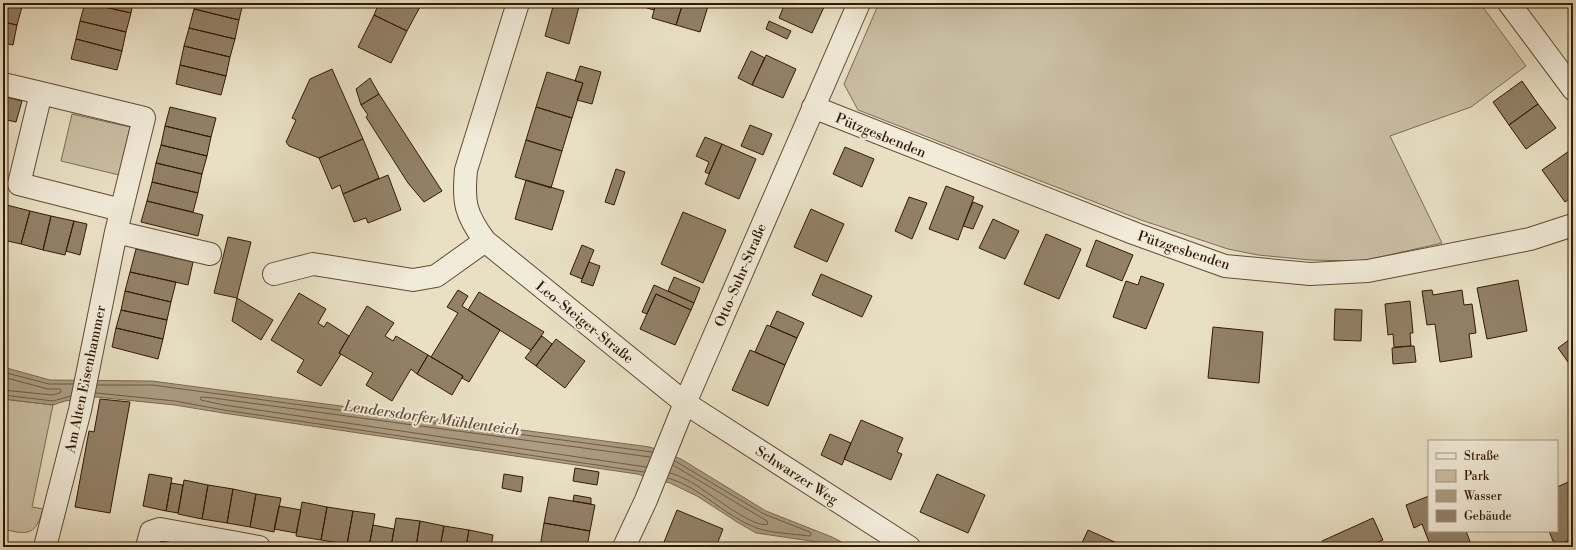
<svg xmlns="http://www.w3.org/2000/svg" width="1576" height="550" font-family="'Libre Bodoni',serif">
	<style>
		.green { fill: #cabea3; stroke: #7f6c52 }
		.water { fill: #ab9c82; stroke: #7b684f }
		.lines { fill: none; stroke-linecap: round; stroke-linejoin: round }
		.shore { stroke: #705a42; stroke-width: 1 }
		.building { fill: #928067; stroke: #341902 }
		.minor-casing { stroke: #614b32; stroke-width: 24 }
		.minor { stroke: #f1ebd9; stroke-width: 22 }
		.labels { text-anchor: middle; stroke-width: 4; stroke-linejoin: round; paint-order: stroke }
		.street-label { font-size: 14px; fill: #341902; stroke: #f1ebd9 }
		.water-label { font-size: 15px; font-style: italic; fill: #644d35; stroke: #f1ebd9 }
	</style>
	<rect width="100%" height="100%" fill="#e9e0c4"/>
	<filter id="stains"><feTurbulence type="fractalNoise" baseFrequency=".005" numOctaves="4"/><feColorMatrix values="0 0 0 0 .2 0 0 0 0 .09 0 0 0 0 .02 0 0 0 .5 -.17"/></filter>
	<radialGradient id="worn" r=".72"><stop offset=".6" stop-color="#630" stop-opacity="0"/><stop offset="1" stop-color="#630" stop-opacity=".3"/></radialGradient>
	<path class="green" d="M879 3H1480L1526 66 1471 107 1390 136 1442 243 1362 261 1310 260 1258 255 1228 249 1141 220 858 110 844 84Z
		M72 114 130 127 119 175 61 161Z
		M3 399 53 405 32 507 43 509C36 536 27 535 3 529Z"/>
	<path class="water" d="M3 367 50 380 152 381 650 447 681 459 766 511 832 537 851 547H829L818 542 756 533 737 522 697 496 670 483 637 474 223 413 175 405 96 397 65 401 53 405 3 399Z"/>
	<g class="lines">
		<path class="shore" d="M3 372 49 384H73
			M3 377 48 389H60L61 391 60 393 52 395 3 390
			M97 385H152L652 452
			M96 393 175 401 224 410 644 472
			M3 395 53 401 71 396
			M646 467 224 405 201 400 200 398 202 397 213 398 650 457
			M670 473C681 476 694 483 703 490 716 498 755 529 768 524L767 521 673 465
			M668 478C701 487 725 517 757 528 769 533 795 534 809 536L811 535 810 532 764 514 675 461"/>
	</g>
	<path class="building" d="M3 3 22 7 17 25 3 22Z
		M85 3 131 13 126 32 80 21Z
		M88 3H133L131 13Z
		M195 3H243L239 20 194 9Z
		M379 3H422L407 31 374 15Z
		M554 3H580L569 44 545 36Z
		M630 3H656L654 10Z
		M656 3H683L676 25 652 18Z
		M683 3H709L700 32 676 25Z
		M785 3H820L825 5 812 33 779 18Z
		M194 9 239 20 235 39 189 28Z
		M374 15 407 31 391 63 358 47Z
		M80 21 126 32 122 51 76 39Z
		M769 21 791 31 787 39 766 29Z
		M3 22 17 25 13 45 3 43Z
		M189 28 235 39 230 57 184 46Z
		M76 39 122 51 117 70 71 59Z
		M184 46 230 57 226 76 180 65Z
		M751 51 765 58 752 85 738 78Z
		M766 55 796 69 783 98 752 85Z
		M180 65 226 76 221 95 176 84Z
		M580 66 601 72 592 104 577 100 583 83 575 81Z
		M332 69 363 139 319 158 289 146 286 142 296 120 292 118 310 79Z
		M547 72 583 83 572 118 536 107Z
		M370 78 379 94 361 105 356 89Z
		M1522 81 1538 104 1509 125 1493 102Z
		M379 94 442 191 424 202 408 183 366 117 368 115 361 105Z
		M3 96 22 101 16 122 3 119Z
		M1538 104 1556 128 1526 149 1509 125Z
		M170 107 216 118 211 137 165 126Z
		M536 107 572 118 562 151 526 140Z
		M750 125 772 134 763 155 741 146Z
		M165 126 211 137 207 156 161 145Z
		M705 137 722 144 709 174 705 172 709 162 696 156Z
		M363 139 379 178 343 194 340 185 332 189 319 158Z
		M526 140 562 151 551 188 515 177Z
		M722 144 756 159 739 199 705 184Z
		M161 145 207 156 202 174 156 163Z
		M845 147 874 159 862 187 833 174Z
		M1572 149 1573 196 1565 202 1542 170Z
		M156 163 202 174 198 193 152 182Z
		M616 169 625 172 614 205 605 202Z
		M388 175 401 210 368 223 366 218 354 222 343 194Z
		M526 180 564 191 552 230 515 219Z
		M152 182 198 193 193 212 147 201Z
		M946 186 974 197 958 240 929 229Z
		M909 197 927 203 912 239 895 231Z
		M147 201 203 215 198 236 141 222Z
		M973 202 983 206 973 229 963 226Z
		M7 205 30 211 21 244 3 240V222Z
		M811 209 844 224 827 262 794 247Z
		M30 211 51 216 43 250 21 244Z
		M683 212 726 230 703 283 661 264Z
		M51 216 74 221 65 255 43 250Z
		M993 219 1019 231 1005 259 979 248Z
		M74 221 87 224 80 255 66 251Z
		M1046 234 1081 249 1059 299 1024 284Z
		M228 237 251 242 237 298 214 293Z
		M1096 240 1133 255 1122 281 1086 266Z
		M582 245 594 250 582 279 570 274Z
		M136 249 193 262 188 285 130 272Z
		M589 262 600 266 593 286 581 282Z
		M130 272 176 282 171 302 125 291Z
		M821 274 872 296 862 317 812 295Z
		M1141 276 1164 284 1146 329 1113 317 1126 281 1138 285Z
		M674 277 700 288 694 303 668 291Z
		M1518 280 1527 331 1487 339 1477 288Z
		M654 285 694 303 691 310 656 294 647 314 642 312Z
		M458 290 468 296 462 306 500 330 469 382 462 378 463 376 431 357 458 313 447 307Z
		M1432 290 1433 295 1462 290 1464 305 1472 304 1476 333 1469 334 1472 357 1440 362 1435 324 1427 325 1422 291Z
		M125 291 171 302 167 320 121 310Z
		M479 292 544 332 531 350 468 310Z
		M299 293 326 309 318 323 324 327 327 322 349 336 339 353 341 354 321 386 297 372 304 360 271 340Z
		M656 294 691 310 675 345 640 329Z
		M237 298 273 320 261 340 232 321Z
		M1410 301 1413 333H1410L1411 346 1394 347 1393 334 1388 335 1385 304Z
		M367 306 394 323 385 336 393 341 396 336 428 355 417 374 411 369 392 401 366 385 373 373 339 353Z
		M1335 309 1362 310 1361 341 1334 340Z
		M121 310 167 320 163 339 116 328Z
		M777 311 804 323 797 338 770 326Z
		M767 325 797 338 785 365 755 352Z
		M1213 327 1263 332 1259 383 1208 378Z
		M116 328 163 339 158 359 112 347Z
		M542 336 552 344 536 366 525 358Z
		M1573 337V369L1558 348Z
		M556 339 585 361 565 388 536 366Z
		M1411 346H1414L1416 362 1393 364 1392 348Z
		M750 350 785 365 768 406 732 390Z
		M428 355 463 376 452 395 417 374Z
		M100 399 130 402 110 513 75 507 89 431 94 432Z
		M861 420 903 438 897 452 902 454 891 480 844 459Z
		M830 434 851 443 842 465 821 455Z
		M575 468 599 472 597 485 573 481Z
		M149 474 172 478 166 511 143 506Z
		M504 474 523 477 521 492 502 488Z
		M937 474 985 495 968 533 920 512Z
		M184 480 208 485 202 519 178 514Z
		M1573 480V539L1555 546 1549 531H1557V487Z
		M171 483 183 485 178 513 166 511Z
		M208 485 233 489 227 523 202 519Z
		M233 489 256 494 250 527 227 523Z
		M256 494 281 498 274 532 250 527Z
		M574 495 591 498V504L573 501Z
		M1429 496V531H1466L1472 547H1431L1422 524 1414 528 1406 505Z
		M549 497 595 505 590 531 544 523Z
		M302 502 327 507 321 540 296 536Z
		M279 506 301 510 296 533 274 529Z
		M327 507 353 511 347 544 321 540Z
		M677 510 723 529 716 547H662Z
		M353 511 375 514 369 547 347 544Z
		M396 518 420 521 416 547H391Z
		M1373 518 1383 540 1368 547H1325L1322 541Z
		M420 521 444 526 440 547H416Z
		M544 523 590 531 587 547H540Z
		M373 525 394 529 391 547 369 546Z
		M444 526 469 530 466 547H440Z
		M469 530 493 535 491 547H466Z
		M1088 530 1117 543 1115 547H1080Z
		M1573 539V547H1559L1558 545Z"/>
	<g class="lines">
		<g class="minor-casing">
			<path id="minor" d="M518 3 466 170C463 202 465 214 485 241L685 403 909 547
				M1509 3 1573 89
				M3 84 41 93
				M813 107 1136 234 1225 266 1310 274 1368 271 1530 239 1573 225
				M116 232 210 254
				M274 274 313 264 413 280 436 276 485 241
				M45 547 80 410 116 232 144 118 41 93 19 184 121 210
				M147 547 151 532 160 529 259 547
				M624 547 646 500 685 403 859 3"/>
		</g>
		<use href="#minor" class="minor"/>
	</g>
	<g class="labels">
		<g class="street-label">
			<text transform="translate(881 135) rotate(22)" y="5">Pützgesbenden</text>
			<text transform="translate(1184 250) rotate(18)" y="5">Pützgesbenden</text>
			<text transform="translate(740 275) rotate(-67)" y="5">Otto-Suhr-Straße</text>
			<text transform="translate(585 322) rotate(39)" y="5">Leo-Steiger-Straße</text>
			<text transform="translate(85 379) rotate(-78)" y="5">Am Alten Eisenhammer</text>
			<text transform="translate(797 475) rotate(33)" y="5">Schwarzer Weg</text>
		</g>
		<g class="water-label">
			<text transform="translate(432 418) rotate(8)" y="5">Lendersdorfer Mühlenteich</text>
		</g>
	</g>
	<rect width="1576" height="550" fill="none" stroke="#e9e0c4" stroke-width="16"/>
	<rect x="4" y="4" width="1568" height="542" fill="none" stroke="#341902" stroke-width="2"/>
	<rect x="8" y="8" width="1560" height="534" fill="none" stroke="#341902"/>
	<rect x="1428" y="440" width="130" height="92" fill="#f1ebd9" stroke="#a59783"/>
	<rect x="1436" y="453" width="20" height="6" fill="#f1ebd9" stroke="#a59783"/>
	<text x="1464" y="460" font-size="12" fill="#341902">Straße</text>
	<rect x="1436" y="470" width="20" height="12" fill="#cabea3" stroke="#a59783"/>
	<text x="1464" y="480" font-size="12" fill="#341902">Park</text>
	<rect x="1436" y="490" width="20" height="12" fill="#ab9c82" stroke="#a59783"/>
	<text x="1464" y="500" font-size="12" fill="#341902">Wasser</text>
	<rect x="1436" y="510" width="20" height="12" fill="#928067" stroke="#a59783"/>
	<text x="1464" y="520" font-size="12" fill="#341902">Gebäude</text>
	<rect width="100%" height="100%" filter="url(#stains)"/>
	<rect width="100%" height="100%" fill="url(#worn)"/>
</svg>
